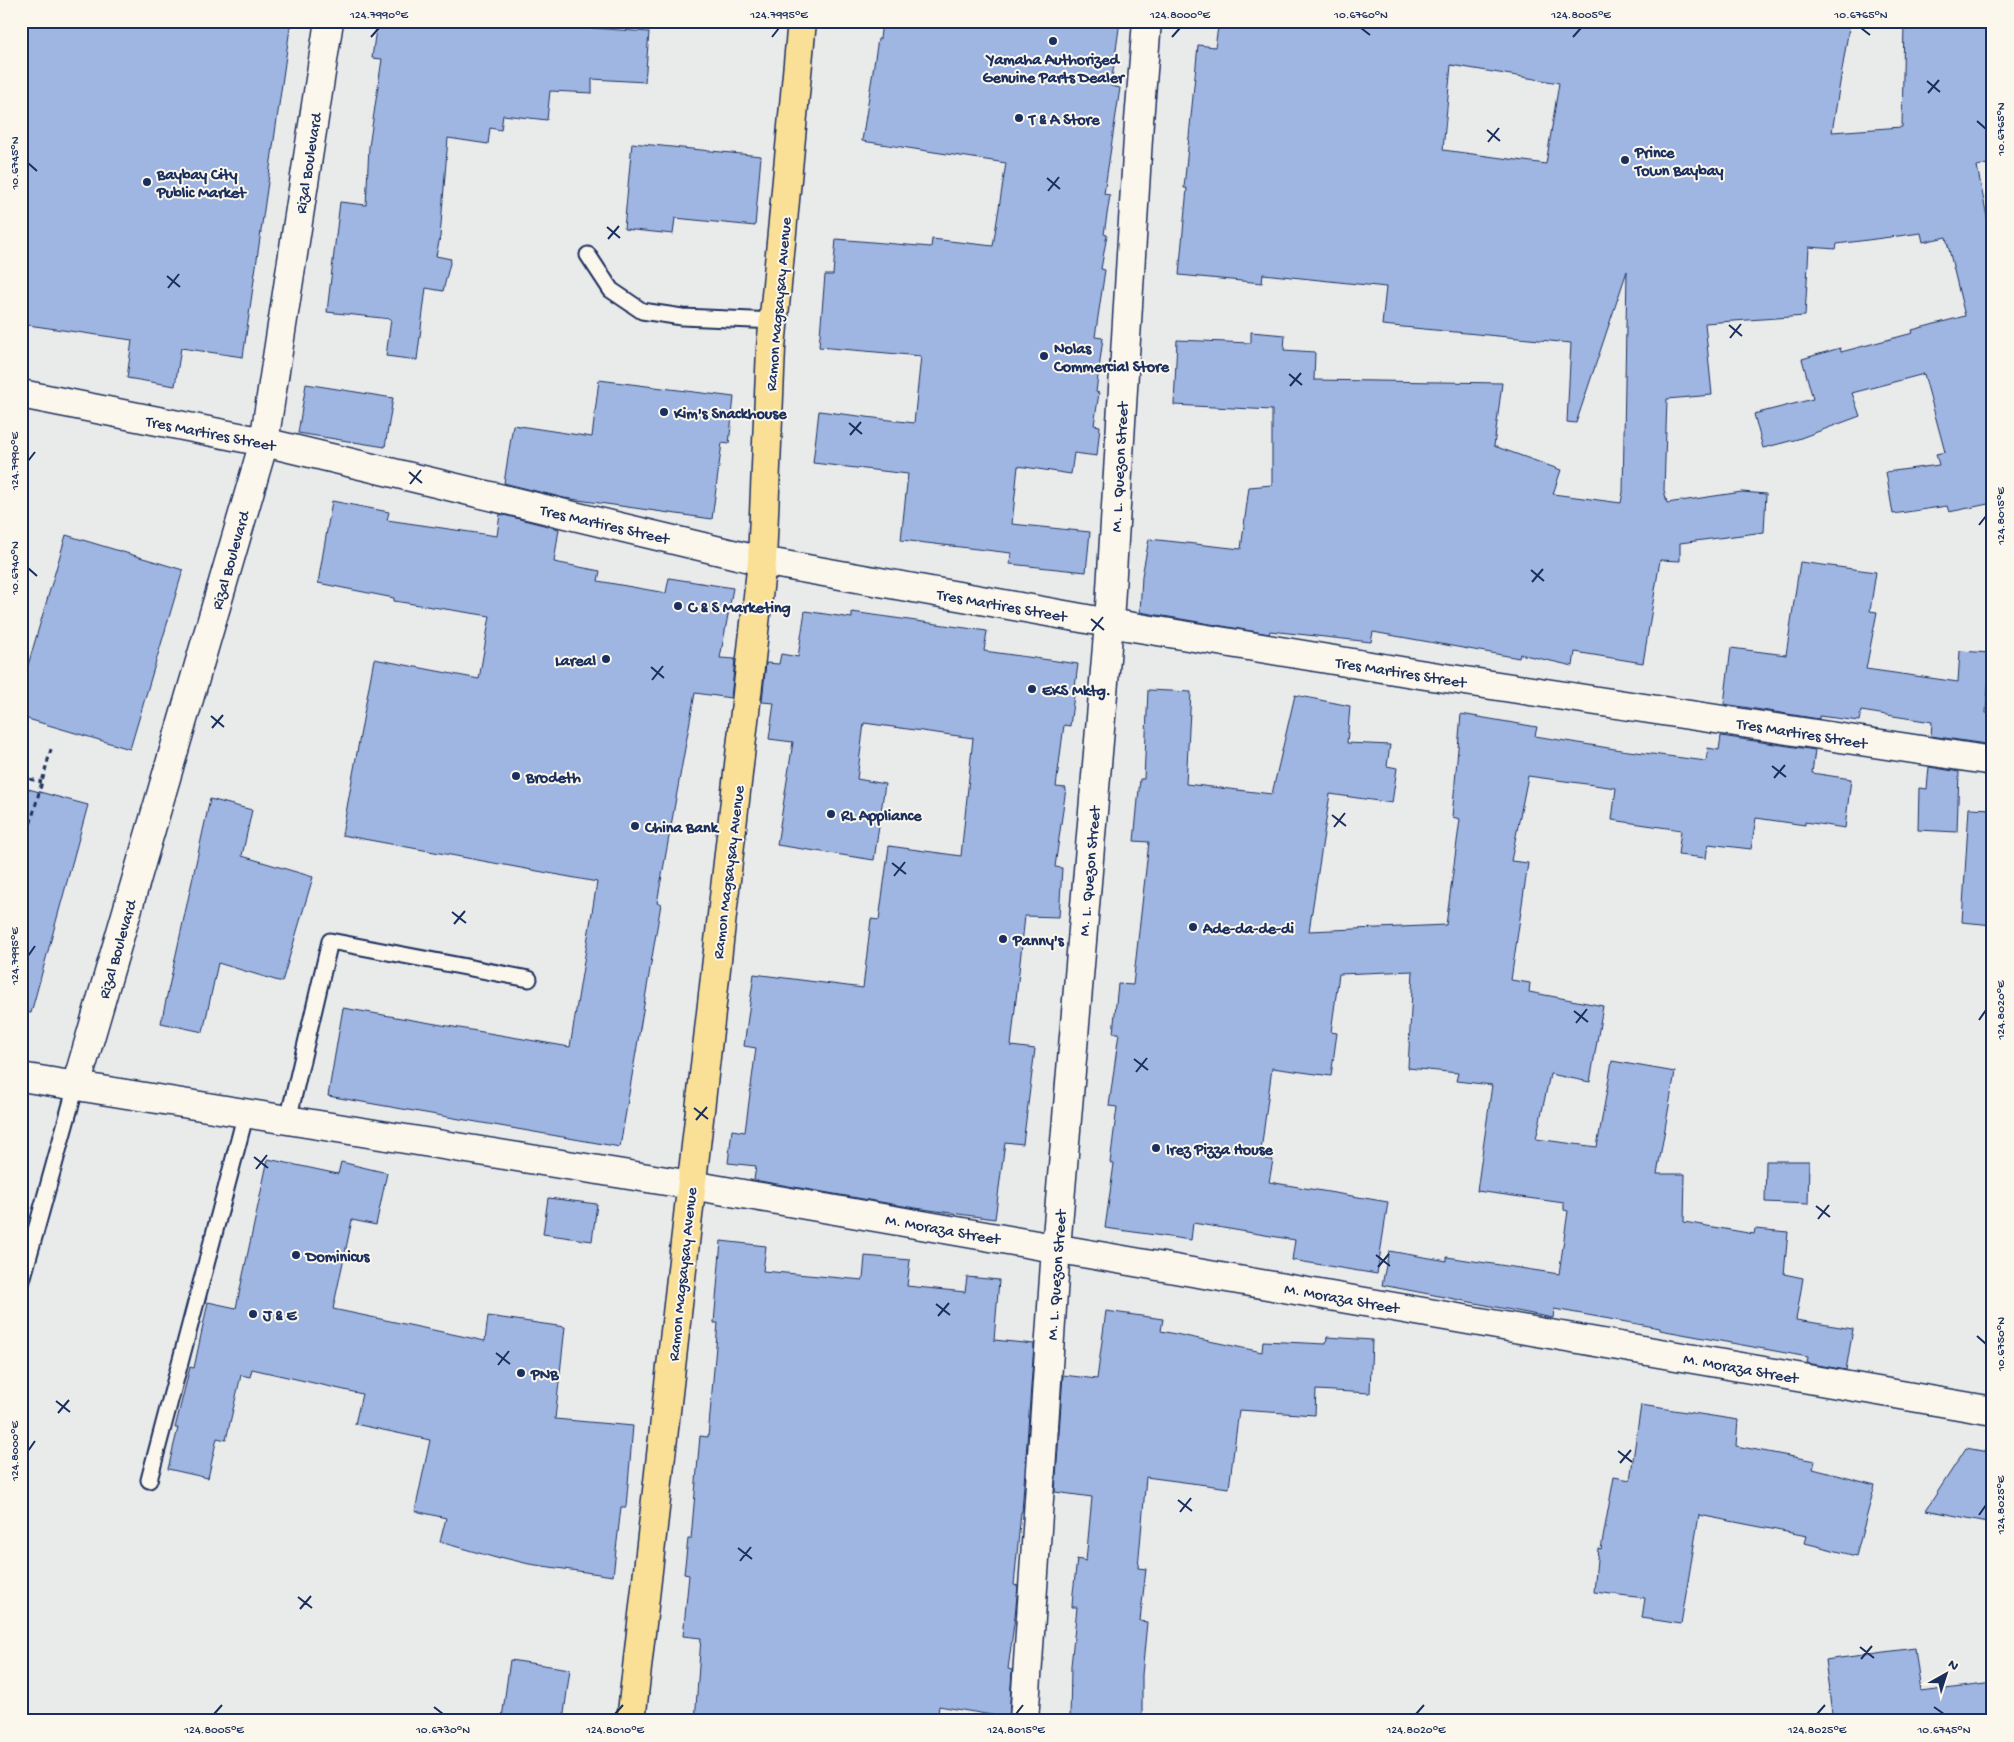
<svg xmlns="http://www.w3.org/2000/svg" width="2014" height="1742" font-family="'Gochi Hand',sans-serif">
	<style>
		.building { fill: #9fb6e3; stroke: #1b2f5e; fill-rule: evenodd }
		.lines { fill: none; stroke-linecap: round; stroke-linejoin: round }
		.lane-casing { stroke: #1b2f5e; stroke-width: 19 }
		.street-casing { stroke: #1b2f5e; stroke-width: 31 }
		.secondary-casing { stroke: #1b2f5e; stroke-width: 31 }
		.primary-casing { stroke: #1b2f5e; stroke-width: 31 }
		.path { stroke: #1b2f5e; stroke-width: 3; stroke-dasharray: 5 4; stroke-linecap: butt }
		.lane { stroke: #fbf7ec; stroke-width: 15 }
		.street { stroke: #fbf7ec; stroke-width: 28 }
		.secondary { stroke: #fbf7ec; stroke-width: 28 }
		.primary { stroke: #fadf96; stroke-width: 28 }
		.ticks { fill: none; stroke: #1b2f5e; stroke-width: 2 }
		.poi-dot { fill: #1b2f5e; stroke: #fbf7ec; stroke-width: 2 }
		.labels { text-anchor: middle; stroke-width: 4; stroke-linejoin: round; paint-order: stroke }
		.poi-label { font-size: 16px; font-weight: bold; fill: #1b2f5e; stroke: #fbf7ec; text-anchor: start }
		.street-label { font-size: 16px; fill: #1b2f5e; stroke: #fbf7ec }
		.neatline { fill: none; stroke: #1b2f5e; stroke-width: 2 }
		.ticks-label { font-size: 12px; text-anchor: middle; fill: #1b2f5e }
	</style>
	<rect width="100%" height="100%" fill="#e9eaea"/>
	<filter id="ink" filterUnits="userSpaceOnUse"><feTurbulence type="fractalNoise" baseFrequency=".02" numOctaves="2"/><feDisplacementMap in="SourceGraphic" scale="10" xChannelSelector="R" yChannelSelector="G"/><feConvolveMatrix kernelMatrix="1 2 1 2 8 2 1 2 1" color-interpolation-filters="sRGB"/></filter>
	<g filter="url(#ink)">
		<path class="building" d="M21 21H291L243 357 181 348 175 386 127 378 132 340 21 324Z
			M377 21H577V27L649 32 645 82 592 79V93L550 91 547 120 503 115 501 130 490 128 488 144 448 138 440 237 436 256 451 259 443 291 426 288 417 360 386 356 391 319 327 312 340 202 366 205 369 147 382 59 372 58Z
			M882 21H1120L1111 86 1120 88 1104 194 1110 195 1104 234 1107 235 1101 269 1105 270 1095 337 1103 338 1096 392 1099 393 1094 425 1100 426 1097 456 1074 453 1071 474 1018 466 1012 524 1090 532 1086 572 1010 564 1011 553 901 540 908 474 813 463 819 411 914 423 921 356 819 347 825 275H833L836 239 931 247 932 239 993 246 1006 163 862 141 878 39H880Z
			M1219 21H1850L1832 132 1902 127 1904 21H1992L1987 99 1993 98V163L1977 166 1993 247V503L1949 512 1947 506 1893 514 1886 472 1939 465 1936 454 1945 452 1924 374 1852 393 1860 416 1798 439 1763 448 1754 414 1813 399 1802 359 1840 348 1841 352 1913 333 1912 330 1965 316 1946 237 1923 242 1921 233 1837 244 1836 249 1809 247 1805 316 1705 323 1712 395 1667 399 1664 490 1667 503 1742 492 1766 494 1764 532 1680 543V561L1660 560 1643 663 1575 652 1573 666 1520 654 1519 658 1373 632 1371 642 1270 631 1269 634 1140 612 1142 576 1149 539 1241 549 1249 487 1272 485V410L1174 405 1177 340 1251 343V332L1285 335 1284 350 1315 352 1314 380 1502 383 1494 446 1561 470 1553 494 1621 503 1623 492 1627 271 1576 423 1567 422 1571 343 1382 325 1386 287 1263 274 1262 283 1179 275 1187 188H1184L1198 45 1215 47ZM1451 65 1559 83 1546 164 1443 150Z
			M632 143 761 156 755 226 675 218 673 234 624 229Z
			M599 380 734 397 729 444 722 443 712 519 564 498 504 483 513 425 592 437Z
			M306 384 393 398 385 447 298 433Z
			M332 501 389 512 387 520 497 536 500 514 559 529 554 562 600 571 598 581 666 593 669 578 733 588 720 658 735 659 731 698 695 693 657 903 661 904 620 1147 328 1096 343 1008 570 1047 597 882 342 835 374 659 479 679 490 616 394 601V598L318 583Z
			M66 535 183 570 130 749 21 717V689Z
			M1800 562 1876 572 1870 611 1877 612 1866 669 1958 682 1960 651 1991 653 1986 713 1993 714V745L1931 736 1932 722 1861 711 1859 721 1819 716V719L1724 704 1731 648 1786 655Z
			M805 611 852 618V612L987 631 984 651 1078 664 1070 726 1064 725 1056 787 1066 788 1055 867 1062 868 1059 917 1025 916 1011 1046 1035 1049 1023 1144 1005 1142 995 1219 915 1208 754 1180 756 1166 728 1163 732 1130 745 1132 756 1048 744 1046 754 974 863 988 871 919 879 920 889 846 961 856 973 738 864 723 857 779 885 784 874 860 777 845 793 742 769 739 774 703 762 702 766 663 779 664 781 654 798 657Z
			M1148 690 1191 692 1186 784 1272 794 1295 695 1350 706 1347 743 1390 745 1387 766 1397 768 1392 803 1330 794 1309 931 1446 925 1460 819 1452 817 1461 714 1537 727 1535 736 1621 750 1706 761 1708 748 1719 750 1721 736 1815 750 1812 773 1851 779 1845 828 1805 822V825L1756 818 1751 849 1708 844 1706 858 1678 855 1681 830 1612 820 1616 788 1528 776 1511 861 1528 863 1511 980 1530 983 1529 992 1603 1006 1590 1082 1550 1074 1536 1139 1597 1147 1612 1061 1675 1072 1657 1174H1685L1684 1222 1754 1234 1755 1229 1788 1232 1784 1274 1803 1278 1796 1320 1853 1329 1846 1370 1807 1363 1808 1357 1660 1330V1328L1554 1309 1553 1318 1382 1285 1389 1251 1447 1261V1257L1559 1274 1568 1211 1564 1210V1203L1477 1191 1492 1085 1456 1081 1458 1073 1408 1068 1413 971 1339 974 1331 1032 1337 1033 1331 1076 1272 1068 1260 1158 1273 1160 1269 1182 1388 1202 1377 1274 1292 1260 1295 1240 1193 1223 1191 1240 1105 1228 1114 1164 1110 1163 1117 1107 1109 1106 1119 1033H1113L1118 984 1133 985 1149 842 1134 841 1140 779H1144Z
			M1929 767 1959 772 1957 832 1918 830 1919 788 1927 789Z
			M21 787 88 805 31 1013 21 1012Z
			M210 799 252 810 242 856 313 877 282 982 218 963 203 1032 161 1023Z
			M1969 808 1993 809V925L1962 922Z
			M268 1159 338 1174 341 1162 387 1173 376 1225 352 1220 333 1309 485 1341 488 1316 565 1327 555 1419 633 1426 626 1507H621L613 1576 529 1564 500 1557V1559L440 1542 446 1518 415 1511 430 1440 355 1424 362 1394 252 1369 250 1377 241 1375 226 1440 217 1438 208 1478 168 1469 178 1428H175L190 1367 194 1368 208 1302 236 1308Z
			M1766 1161H1809L1808 1204 1765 1202Z
			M548 1198 597 1204 592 1241 543 1234Z
			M721 1241 766 1246 763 1271 863 1280 865 1256 910 1260 907 1286 965 1292 967 1277 999 1280 994 1340 1034 1344 1022 1512H1021L1014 1585 1018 1586 1015 1616 1008 1669 1012 1670 1009 1718 939 1706 937 1721H695L701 1638 683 1636 689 1575 684 1574 688 1539H691L700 1436 708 1437 718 1323H714Z
			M1106 1311 1163 1319 1161 1331 1262 1352 1263 1341 1326 1344 1327 1337 1372 1340 1370 1393 1316 1390 1315 1415 1239 1410 1229 1488 1146 1477 1138 1568 1146 1569 1140 1621 1147 1622 1142 1675V1721H1070L1071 1666 1077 1607H1072L1073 1593 1077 1559 1086 1561 1092 1497 1055 1492 1063 1375 1097 1379Z
			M1641 1405 1738 1420 1736 1446 1815 1461 1813 1469 1875 1485 1856 1556 1805 1543 1807 1536 1699 1515 1681 1624 1642 1618 1645 1598 1594 1592 1598 1548 1601 1549 1614 1477 1630 1480Z
			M1966 1448 1993 1453V1523L1926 1510Z
			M1915 1648 1921 1692 1993 1683V1721H1833L1825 1660Z
			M510 1660 570 1669 563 1721H521L502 1718Z"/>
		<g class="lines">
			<g class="lane-casing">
				<path id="lane" d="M588 255 611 290 642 311 682 317 774 321
					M288 1120 330 941 529 979
					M21 1284 76 1086
					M149 1480 246 1113"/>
			</g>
			<g class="street-casing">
				<path id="street" d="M21 394 264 442 762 561 1109 623 1419 674 1993 761
					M76 1086 264 442 329 21"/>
			</g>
			<g class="secondary-casing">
				<path id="secondary" d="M21 1077 691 1185 1993 1411
					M1024 1721 1056 1248 1109 623 1139 121 1147 21"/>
			</g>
			<g class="primary-casing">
				<path id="primary" d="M631 1721 762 561 771 348 802 21"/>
			</g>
			<path class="path" d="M21 777 42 782
				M21 858 51 749"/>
			<use href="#lane" class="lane"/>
			<use href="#street" class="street"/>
			<use href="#secondary" class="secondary"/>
			<use href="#primary" class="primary"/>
		</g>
	</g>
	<path class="ticks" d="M1361 28 1370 35M1861 28 1870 35M371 37 379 28M772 37 779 28M1172 37 1180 28M1573 37 1581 28M1927 81 1940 92M1928 93 1939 80M1977 121 1986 129M1487 130 1500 141M1488 142 1499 128M28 163 37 171M1047 178 1060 189M1048 191 1059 177M607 227 620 238M608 239 619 226M167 276 180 287M168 288 179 274M1729 325 1742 336M1730 338 1741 324M1289 374 1302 385M1290 386 1301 373M849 423 862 434M850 435 861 422M28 461 35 452M409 472 422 483M410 484 421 470M1979 525 1986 516M28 568 37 576M1531 570 1544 581M1532 582 1543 569M1091 619 1104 630M1092 631 1103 617M651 667 664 678M652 680 663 666M211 716 224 727M212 728 223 715M1772 766 1786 777M1774 778 1785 765M1332 815 1346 826M1334 827 1345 813M892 863 906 874M894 876 905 862M452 912 466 923M454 924 465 911M28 956 35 946M1574 1011 1588 1022M1979 1020 1986 1010M1576 1023 1587 1009M1134 1059 1148 1070M1136 1072 1147 1058M694 1108 708 1119M696 1120 707 1107M254 1157 268 1168M256 1169 267 1155M1816 1206 1830 1217M1818 1219 1829 1205M1376 1255 1390 1266M1378 1267 1389 1254M936 1304 950 1315M938 1316 949 1303M1977 1336 1986 1344M496 1353 510 1364M498 1365 509 1351M56 1401 70 1412M58 1413 69 1400M28 1451 35 1441M1618 1451 1632 1462M1620 1463 1631 1450M1178 1500 1192 1511M1180 1512 1191 1498M1979 1515 1986 1505M738 1548 752 1559M740 1561 751 1547M298 1597 312 1608M300 1609 311 1596M1860 1647 1874 1658M1861 1659 1872 1646M434 1707 443 1714M1934 1707 1944 1714M214 1714 222 1705M615 1714 623 1705M1016 1714 1023 1705M1416 1714 1424 1705M1817 1714 1825 1705"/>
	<g class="poi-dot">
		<circle cx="1053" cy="41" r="5"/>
		<circle cx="1019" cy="118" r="5"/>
		<circle cx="1625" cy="160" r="5"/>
		<circle cx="147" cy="182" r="5"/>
		<circle cx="1044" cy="356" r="5"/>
		<circle cx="664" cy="412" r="5"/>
		<circle cx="678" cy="606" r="5"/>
		<circle cx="606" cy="659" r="5"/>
		<circle cx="1032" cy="689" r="5"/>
		<circle cx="516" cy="776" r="5"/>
		<circle cx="831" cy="814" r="5"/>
		<circle cx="635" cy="826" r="5"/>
		<circle cx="1193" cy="927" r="5"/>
		<circle cx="1003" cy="939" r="5"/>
		<circle cx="1156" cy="1148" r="5"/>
		<circle cx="296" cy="1255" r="5"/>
		<circle cx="253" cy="1314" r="5"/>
		<circle cx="521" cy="1373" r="5"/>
	</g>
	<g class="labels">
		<g class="poi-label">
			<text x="1053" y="64" text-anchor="middle">Yamaha Authorized<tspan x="1053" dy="18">Genuine Parts Dealer</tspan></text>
			<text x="1029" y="124">T &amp; A Store</text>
			<text x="1635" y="157">Prince<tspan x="1635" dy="18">Town Baybay</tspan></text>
			<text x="157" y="179">Baybay City<tspan x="157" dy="18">Public Market</tspan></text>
			<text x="1054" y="353">Nolas<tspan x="1054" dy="18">Commercial Store</tspan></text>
			<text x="674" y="418">Kim's Snackhouse</text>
			<text x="688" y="612">C &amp; S Marketing</text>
			<text x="596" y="665" text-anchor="end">Lareal</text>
			<text x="1042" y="695">EKS Mktg.</text>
			<text x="526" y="782">Brodeth</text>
			<text x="841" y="820">RL Appliance</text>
			<text x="645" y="832">China Bank</text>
			<text x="1203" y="933">Ade-da-de-di</text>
			<text x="1013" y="945">Panny's</text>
			<text x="1166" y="1154">Irez Pizza House</text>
			<text x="306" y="1261">Dominicus</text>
			<text x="263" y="1320">J &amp; E</text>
			<text x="531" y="1379">PNB</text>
		</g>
		<g class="street-label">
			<text transform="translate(307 163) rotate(-81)" y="6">Rizal Boulevard</text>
			<text transform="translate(777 304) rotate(-85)" y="6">Ramon Magsaysay Avenue</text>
			<text transform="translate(211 432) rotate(11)" y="6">Tres Martires Street</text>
			<text transform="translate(1118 467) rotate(-87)" y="6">M. L. Quezon Street</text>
			<text transform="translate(605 523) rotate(13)" y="6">Tres Martires Street</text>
			<text transform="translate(229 560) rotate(-74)" y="6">Rizal Boulevard</text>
			<text transform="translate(1002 604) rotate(10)" y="6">Tres Martires Street</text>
			<text transform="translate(1401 671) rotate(9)" y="6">Tres Martires Street</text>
			<text transform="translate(1802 732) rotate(9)" y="6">Tres Martires Street</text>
			<text transform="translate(1088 871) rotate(-85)" y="6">M. L. Quezon Street</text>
			<text transform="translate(727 872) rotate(-83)" y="6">Ramon Magsaysay Avenue</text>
			<text transform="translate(116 949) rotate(-74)" y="6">Rizal Boulevard</text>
			<text transform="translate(943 1228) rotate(10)" y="6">M. Moraza Street</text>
			<text transform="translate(681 1274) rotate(-84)" y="6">Ramon Magsaysay Avenue</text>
			<text transform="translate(1055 1275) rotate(-86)" y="6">M. L. Quezon Street</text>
			<text transform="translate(1342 1297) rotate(10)" y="6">M. Moraza Street</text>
			<text transform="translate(1741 1367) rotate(10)" y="6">M. Moraza Street</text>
		</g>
	</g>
	<rect width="2014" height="1742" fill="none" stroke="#fbf7ec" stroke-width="55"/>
	<g transform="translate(1946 1674) rotate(39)" stroke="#fbf7ec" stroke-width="4" paint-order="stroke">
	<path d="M0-4L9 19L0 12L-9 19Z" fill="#1b2f5e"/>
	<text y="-8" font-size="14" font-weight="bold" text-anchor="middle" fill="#1b2f5e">N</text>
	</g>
	<rect x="28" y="28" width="1958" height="1686" class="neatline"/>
	<g class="ticks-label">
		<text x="379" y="18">124.7990°E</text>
		<text x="779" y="18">124.7995°E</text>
		<text x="1180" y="18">124.8000°E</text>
		<text x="1361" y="18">10.6760°N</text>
		<text x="1581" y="18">124.8005°E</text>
		<text x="1861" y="18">10.6765°N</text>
		<text transform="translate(2000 129) rotate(-90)" y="4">10.6765°N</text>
		<text transform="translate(14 163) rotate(-90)" y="4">10.6745°N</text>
		<text transform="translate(14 461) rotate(-90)" y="4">124.7990°E</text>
		<text transform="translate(2000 516) rotate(-90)" y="4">124.8015°E</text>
		<text transform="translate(14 568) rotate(-90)" y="4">10.6740°N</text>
		<text transform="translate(14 956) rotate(-90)" y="4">124.7995°E</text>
		<text transform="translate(2000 1010) rotate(-90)" y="4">124.8020°E</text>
		<text transform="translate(2000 1344) rotate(-90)" y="4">10.6750°N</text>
		<text transform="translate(14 1451) rotate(-90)" y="4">124.8000°E</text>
		<text transform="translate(2000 1505) rotate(-90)" y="4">124.8025°E</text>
		<text x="214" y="1733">124.8005°E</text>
		<text x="443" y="1733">10.6730°N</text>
		<text x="615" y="1733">124.8010°E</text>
		<text x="1016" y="1733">124.8015°E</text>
		<text x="1416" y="1733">124.8020°E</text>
		<text x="1817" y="1733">124.8025°E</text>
		<text x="1944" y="1733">10.6745°N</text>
	</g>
</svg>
